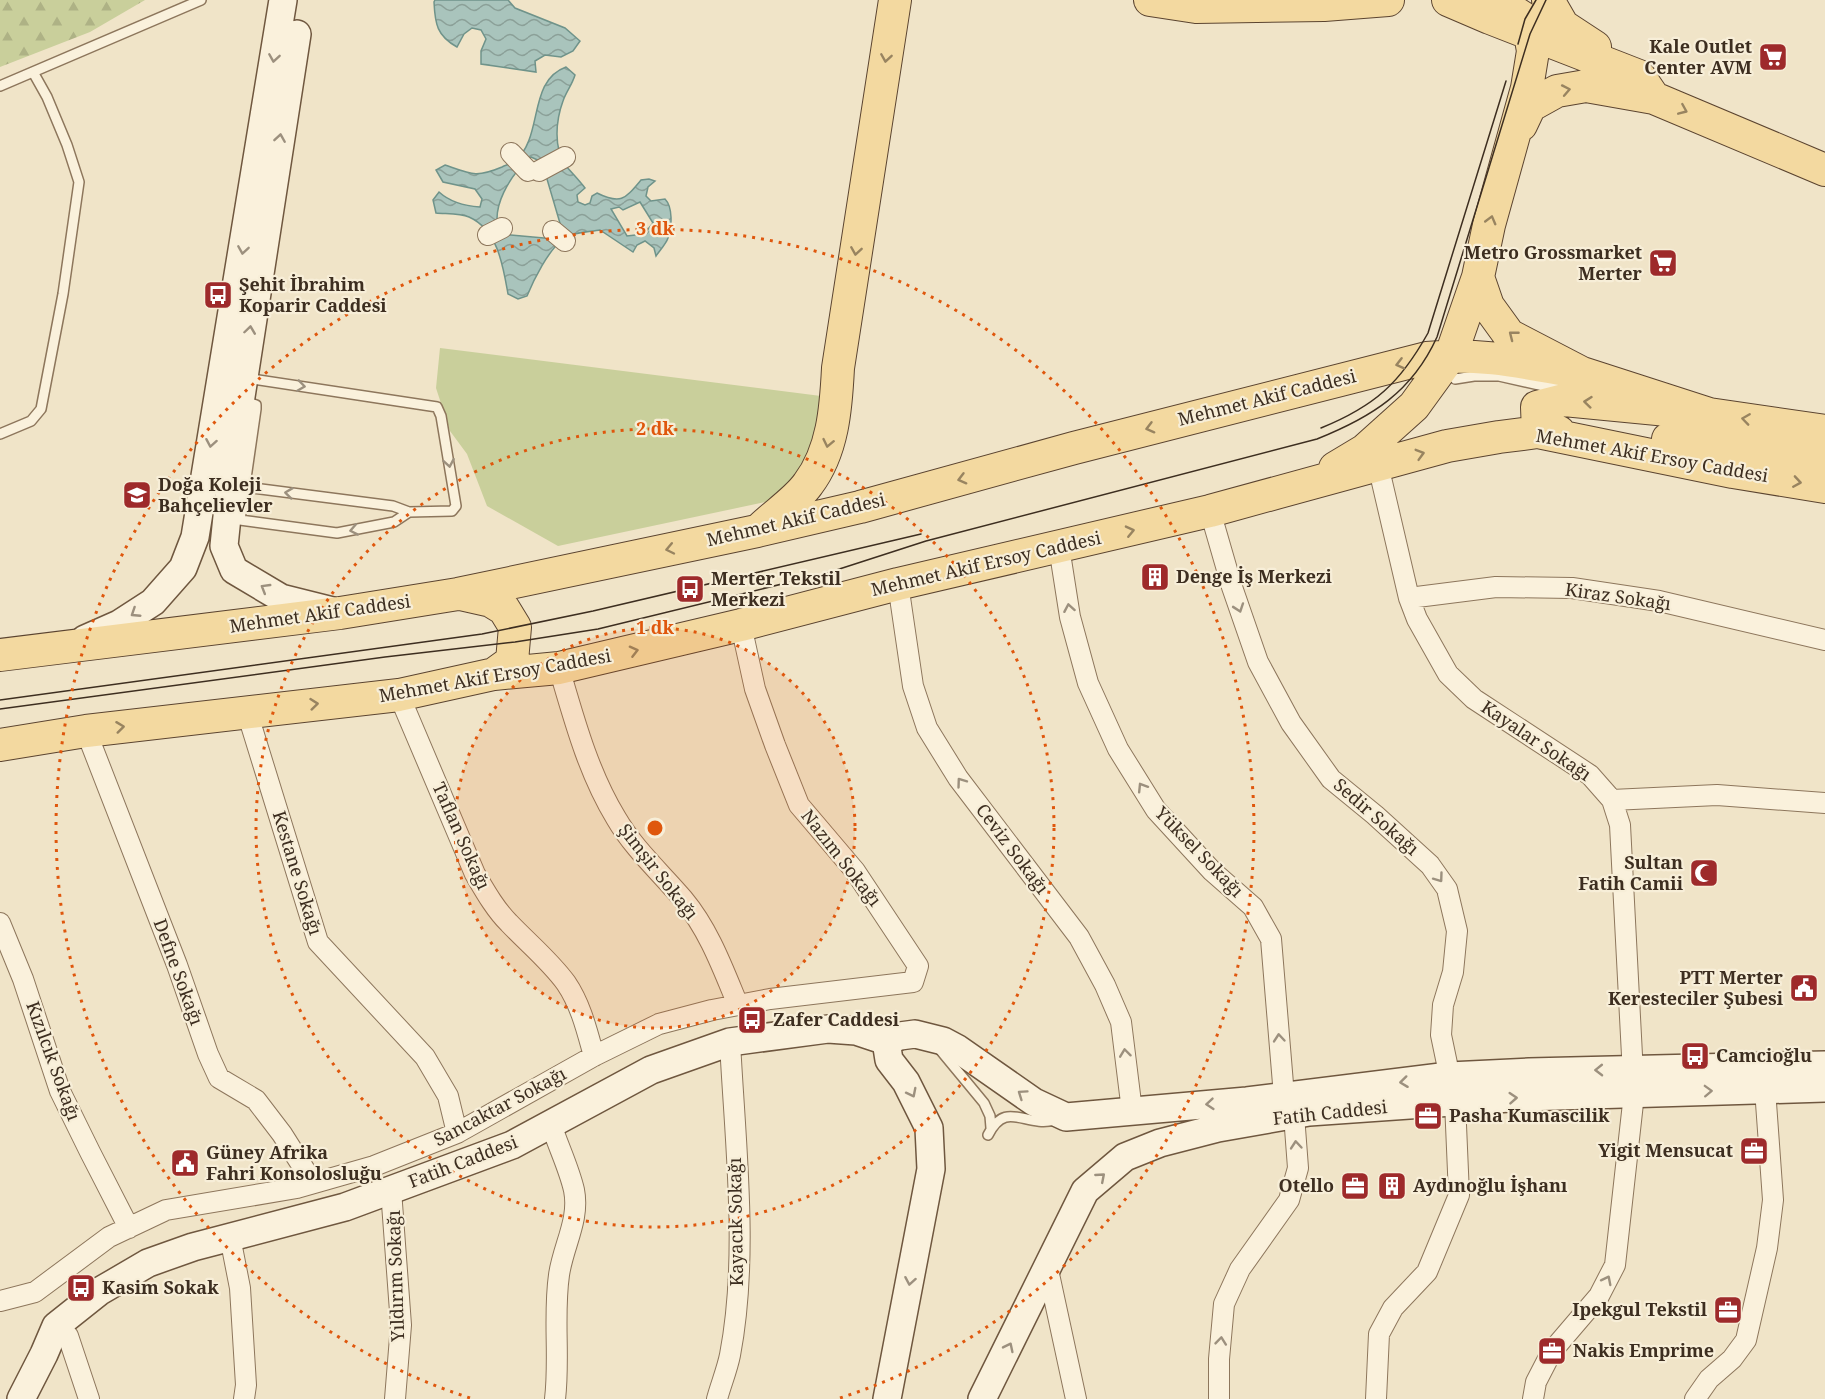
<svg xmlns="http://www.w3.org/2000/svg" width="1825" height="1399" font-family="'Noto Serif',serif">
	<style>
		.green { fill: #c9cf9b }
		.forest { fill: url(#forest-firs) }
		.water { fill: url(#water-waves); stroke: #6f938a; stroke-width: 1.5; fill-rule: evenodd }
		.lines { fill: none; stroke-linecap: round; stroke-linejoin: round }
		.lane-casing { stroke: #8d765c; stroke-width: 12 }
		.street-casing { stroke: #8d765c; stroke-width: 22 }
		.secondary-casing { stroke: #6f573f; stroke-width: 30 }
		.primary-casing { stroke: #5b4430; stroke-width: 34 }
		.lane { stroke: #faf1dc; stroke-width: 9 }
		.street { stroke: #faf1dc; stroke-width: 20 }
		.secondary { stroke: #faf1dc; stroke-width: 27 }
		.primary { stroke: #f3d9a0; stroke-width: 32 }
		.tram { stroke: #3d2e20; stroke-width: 1.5 }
		.oneway { stroke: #9c907e }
		.oneway2 { stroke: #988460 }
		.ring { fill: none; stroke: #df570d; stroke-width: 3; stroke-dasharray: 3 6 }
		.labels { text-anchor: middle; stroke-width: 4.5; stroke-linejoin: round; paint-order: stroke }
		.poi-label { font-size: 18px; font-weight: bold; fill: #3d2e20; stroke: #f7eed8; text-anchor: start }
		.street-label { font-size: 18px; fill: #3d2e20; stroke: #f7eed8 }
		.centre { fill: #df570d; stroke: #f7eed8; stroke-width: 3 }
		.ring-label { font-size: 18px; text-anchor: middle; font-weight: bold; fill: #df570d; stroke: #f7eed8; stroke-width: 4.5; stroke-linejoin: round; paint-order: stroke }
	</style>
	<defs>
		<pattern id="forest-firs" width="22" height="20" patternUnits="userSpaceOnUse" patternTransform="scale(1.5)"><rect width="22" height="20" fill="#c9cf9b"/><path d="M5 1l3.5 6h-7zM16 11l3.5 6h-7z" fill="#aeb285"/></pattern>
		<pattern id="water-waves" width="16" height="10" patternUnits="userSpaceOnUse" patternTransform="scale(1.5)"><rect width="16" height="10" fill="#a9c4bc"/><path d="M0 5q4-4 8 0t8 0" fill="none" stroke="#8ba098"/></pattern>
	</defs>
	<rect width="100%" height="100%" fill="#f0e4c8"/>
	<path class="green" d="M440 348 821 396 813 459 770 501 558 546 487 506 467 454 450 431 436 388Z"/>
	<path class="forest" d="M0 0H145L90 32 0 67Z"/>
	<path class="water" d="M435 0H508L515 8 565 28 580 41 573 51 561 57 545 55 535 61 536 72 481 64V51L486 39 481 30 472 28 464 34 457 47C437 36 435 24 434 2Z
		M566 67 575 75C572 85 566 92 563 101 556 120 553 148 566 166 572 173 579 180 585 188L577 195 578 202 585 205 590 203 592 196 597 193C621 205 625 199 641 180L649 179 655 181 648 187 646 196 651 201 665 199C673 207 672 227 668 238 666 244 660 250 656 256L654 248 645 241 637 245 633 252 600 230C589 232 572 232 563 239 548 251 534 279 527 296L518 299 508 294C503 266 498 230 469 217 460 213 446 214 436 213L433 200 439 192C450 202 465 206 480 207L482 199 475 189 443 182 436 170 445 165C471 174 476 178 502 167 506 165 511 164 515 161 544 137 527 81 566 67ZM531 157 542 162 562 230 555 239 500 234C489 208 511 174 531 157ZM640 202 653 223 644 234 627 236 611 209 619 207 623 210Z"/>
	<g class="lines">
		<g class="lane-casing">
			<path id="lane" d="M0 86 201 0
				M1455 379 1474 376H1499L1548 387 1564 380
				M244 401 256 405V409L240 520 337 533 394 522 409 512
				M0 434 31 421 41 409 63 294 79 182 67 145 47 97 33 72
				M245 487 393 506 409 512 452 511 456 506 441 416 437 407 246 378
				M941 1051 984 1103 990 1116 991 1128
				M988 1135C1006 1099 1025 1128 1055 1120"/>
		</g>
		<g class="street-casing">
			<path id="street" d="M511 153 528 171
				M539 171 565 157
				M553 231 565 241
				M488 235 502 228
				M1378 465 1409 598 1417 619 1448 674 1474 699 1590 775 1612 800 1620 825 1634 1094 1615 1265 1599 1296 1552 1351 1536 1382 1533 1399
				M1210 511 1232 587 1258 662 1291 723 1331 779 1375 815 1430 865 1447 889 1457 931 1453 972 1443 1005 1441 1035 1455 1102 1459 1195 1427 1272 1393 1308 1379 1334 1376 1399
				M1059 547 1070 617 1088 683 1118 749 1156 810 1212 871 1253 907 1271 939 1284 1096
				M898 584 913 686 927 728 958 778 1079 937 1105 985 1121 1022 1132 1111
				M1409 598 1496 587 1572 588 1659 601 1825 640
				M559 668C574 719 588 772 616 818 634 849 660 872 683 899 709 930 723 969 738 1005
				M399 695 475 874C485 891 495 909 509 923 528 943 550 961 566 983 581 1005 587 1031 594 1056
				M247 712 318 942 425 1057 448 1096 457 1133
				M86 731 177 965 208 1054 219 1078 256 1100 282 1134 313 1183
				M1612 800 1717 795 1825 803
				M0 923 23 979 60 1091 90 1152 129 1228
				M551 1124C558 1146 569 1168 574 1190 580 1220 563 1246 559 1275 553 1316 560 1358 555 1399
				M391 1190 401 1325 395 1399
				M230 1237 240 1288 246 1385 244 1399
				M1047 1265 1076 1399
				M0 1301 35 1292 109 1237 166 1210 297 1188 374 1166 457 1133 594 1056 659 1024 712 1010 770 999 913 982 918 966 855 871 799 805 775 745 755 689 741 625
				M56 1326 68 1336 89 1399
				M717 1399C721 1384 727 1370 730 1355 749 1256 735 1142 730 1042
				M1219 1399V1359L1224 1304 1240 1269 1289 1200 1298 1168 1294 1115
				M1695 1399 1709 1379 1732 1359 1746 1340 1767 1248 1773 1200 1765 1089"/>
		</g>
		<g class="secondary-casing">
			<path id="secondary" d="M297 34 236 429 224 546 234 570 281 598 333 611
				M85 639 119 624 153 602 183 568 195 537 283 0
				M886 1041 889 1060 906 1082 929 1128 931 1169 887 1399
				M21 1399 44 1354 56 1326 100 1291 148 1263 193 1247 345 1207 512 1145 651 1070 730 1042 828 1029 856 1031 886 1041 900 1036 915 1034 943 1041 958 1049 1034 1102 1066 1117 1247 1101 1449 1076 1529 1072 1825 1065
				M982 1399 1085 1191 1125 1157 1160 1143 1218 1128 1309 1112 1524 1097 1825 1088"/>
		</g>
		<g class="primary-casing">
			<path id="primary" d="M1150 0 1196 7 1324 5 1388 0
				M1448 0 1490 18 1639 76 1654 98 1825 170
				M1548 0 1563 26 1595 47
				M1521 125 1530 106 1557 91 1586 86 1654 98
				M1478 277 1488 306 1509 335 1582 373 1709 414 1825 431
				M1559 432H1538L1537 407 1564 400 1709 414
				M1668 439 1825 458
				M1335 468 1365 450 1414 406 1451 355 1478 277 1489 225 1527 88 1533 51 1530 34 1525 19 1496 0
				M760 529C774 515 797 500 808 484 833 451 836 408 838 368L895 0
				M460 594 491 601 504 609 515 627 512 661 494 674
				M0 655 340 613 458 594 757 531 860 507 1074 448 1427 358C1481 352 1530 364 1582 373
				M0 745 86 731 399 695 494 674 559 668 741 625 898 584 1210 511 1447 446 1499 437 1538 432 1733 472 1825 487"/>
		</g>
		<use href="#lane" class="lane"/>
		<use href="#street" class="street"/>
		<use href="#secondary" class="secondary"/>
		<use href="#primary" class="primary"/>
		<path class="tram" d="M1518 44 1525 19 1536 0
			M1321 428C1375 406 1400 383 1428 333L1506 81
			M0 700 482 634 593 611 921 534
			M0 709 385 657 515 642 598 629 827 573 926 541 1317 439C1372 417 1412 392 1437 337L1530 34 1546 0"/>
	</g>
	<defs><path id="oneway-chevron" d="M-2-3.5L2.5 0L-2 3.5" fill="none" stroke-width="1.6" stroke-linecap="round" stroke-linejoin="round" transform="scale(1.5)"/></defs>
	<g class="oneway">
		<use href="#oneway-chevron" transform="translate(274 58) rotate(99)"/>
		<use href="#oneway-chevron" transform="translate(280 138) rotate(-81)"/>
		<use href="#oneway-chevron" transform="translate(243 250) rotate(99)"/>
		<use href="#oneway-chevron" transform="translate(250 330) rotate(-82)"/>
		<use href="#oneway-chevron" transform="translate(301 386) rotate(8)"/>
		<use href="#oneway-chevron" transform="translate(211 443) rotate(100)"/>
		<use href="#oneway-chevron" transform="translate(449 463) rotate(80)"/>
		<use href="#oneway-chevron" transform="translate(289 493) rotate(-173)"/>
		<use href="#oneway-chevron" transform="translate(354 530) rotate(169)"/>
		<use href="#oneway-chevron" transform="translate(265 588) rotate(-149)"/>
		<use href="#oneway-chevron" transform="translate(1069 608) rotate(-100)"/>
		<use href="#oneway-chevron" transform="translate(1239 608) rotate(71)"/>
		<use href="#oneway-chevron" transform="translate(135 613) rotate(147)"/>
		<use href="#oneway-chevron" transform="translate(961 782) rotate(-126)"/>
		<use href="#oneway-chevron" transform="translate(1142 787) rotate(-122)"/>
		<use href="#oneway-chevron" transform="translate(1439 878) rotate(54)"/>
		<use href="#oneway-chevron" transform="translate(1279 1038) rotate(-95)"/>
		<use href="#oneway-chevron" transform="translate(1125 1053) rotate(-97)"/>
		<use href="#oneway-chevron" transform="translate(1599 1070) rotate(179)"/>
		<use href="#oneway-chevron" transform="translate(1404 1082) rotate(173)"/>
		<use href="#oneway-chevron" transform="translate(1708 1091) rotate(-2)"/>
		<use href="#oneway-chevron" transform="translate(912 1093) rotate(63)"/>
		<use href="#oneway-chevron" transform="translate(1022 1094) rotate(-145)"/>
		<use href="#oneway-chevron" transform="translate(1513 1098) rotate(-4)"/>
		<use href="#oneway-chevron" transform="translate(1210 1104) rotate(175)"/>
		<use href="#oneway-chevron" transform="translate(1296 1145) rotate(-95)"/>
		<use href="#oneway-chevron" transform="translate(1101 1177) rotate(-41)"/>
		<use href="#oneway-chevron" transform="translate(1607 1280) rotate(-63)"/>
		<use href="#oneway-chevron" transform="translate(910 1281) rotate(100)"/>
		<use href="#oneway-chevron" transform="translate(1221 1341) rotate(-84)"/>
		<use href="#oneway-chevron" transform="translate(1009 1347) rotate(-64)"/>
	</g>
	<g class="oneway2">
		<use href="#oneway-chevron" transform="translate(886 58) rotate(99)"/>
		<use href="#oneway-chevron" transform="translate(1566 90) rotate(-11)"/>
		<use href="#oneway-chevron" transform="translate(1683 110) rotate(23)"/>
		<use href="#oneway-chevron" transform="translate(1491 220) rotate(-75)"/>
		<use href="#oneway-chevron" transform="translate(856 251) rotate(99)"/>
		<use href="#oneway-chevron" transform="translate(1513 335) rotate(-142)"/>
		<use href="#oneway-chevron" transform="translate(1400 364) rotate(166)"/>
		<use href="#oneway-chevron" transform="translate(1588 402) rotate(-174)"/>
		<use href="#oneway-chevron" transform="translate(1746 419) rotate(-172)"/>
		<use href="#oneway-chevron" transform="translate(1150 428) rotate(165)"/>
		<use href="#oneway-chevron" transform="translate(828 443) rotate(102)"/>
		<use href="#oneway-chevron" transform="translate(1420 454) rotate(-16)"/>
		<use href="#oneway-chevron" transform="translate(962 479) rotate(165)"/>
		<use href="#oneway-chevron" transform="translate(1797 482) rotate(9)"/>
		<use href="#oneway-chevron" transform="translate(1130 531) rotate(-13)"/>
		<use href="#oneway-chevron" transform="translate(670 549) rotate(168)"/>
		<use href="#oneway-chevron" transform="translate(634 651) rotate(-14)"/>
		<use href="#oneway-chevron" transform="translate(314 704) rotate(-6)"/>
		<use href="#oneway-chevron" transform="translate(120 727) rotate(-7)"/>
	</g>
	<circle cx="655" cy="828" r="200" fill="#df570d" fill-opacity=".12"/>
	<g class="ring">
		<circle cx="655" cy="828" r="200"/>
		<circle cx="655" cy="828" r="399"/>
		<path d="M470 1398A599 599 0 1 1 840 1398"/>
	</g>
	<defs>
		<g id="supermarket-square" transform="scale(1.5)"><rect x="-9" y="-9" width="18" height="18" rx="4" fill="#9e2a2b" stroke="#f7eed8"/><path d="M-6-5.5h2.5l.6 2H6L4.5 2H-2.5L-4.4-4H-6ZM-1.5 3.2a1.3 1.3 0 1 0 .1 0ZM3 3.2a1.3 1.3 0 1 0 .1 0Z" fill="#fff"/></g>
		<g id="bus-square" transform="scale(1.5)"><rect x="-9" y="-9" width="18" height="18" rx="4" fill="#9e2a2b" stroke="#f7eed8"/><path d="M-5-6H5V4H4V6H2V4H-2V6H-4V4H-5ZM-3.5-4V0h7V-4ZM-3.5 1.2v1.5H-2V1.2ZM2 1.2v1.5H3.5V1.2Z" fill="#fff"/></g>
		<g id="school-square" transform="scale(1.5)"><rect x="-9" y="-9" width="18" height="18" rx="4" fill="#9e2a2b" stroke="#f7eed8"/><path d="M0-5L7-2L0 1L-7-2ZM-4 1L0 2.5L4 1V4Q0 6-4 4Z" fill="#fff"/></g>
		<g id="building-square" transform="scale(1.5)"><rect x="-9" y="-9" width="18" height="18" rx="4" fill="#9e2a2b" stroke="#f7eed8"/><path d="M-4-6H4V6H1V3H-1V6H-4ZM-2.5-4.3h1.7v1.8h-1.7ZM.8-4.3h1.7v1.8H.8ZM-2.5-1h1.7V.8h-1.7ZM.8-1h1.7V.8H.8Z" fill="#fff"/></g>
		<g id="mosque-square" transform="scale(1.5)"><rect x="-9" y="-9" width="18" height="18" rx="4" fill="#9e2a2b" stroke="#f7eed8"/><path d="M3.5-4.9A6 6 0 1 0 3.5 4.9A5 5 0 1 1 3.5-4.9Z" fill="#fff"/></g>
		<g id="civic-square" transform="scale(1.5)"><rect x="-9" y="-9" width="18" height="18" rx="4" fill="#9e2a2b" stroke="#f7eed8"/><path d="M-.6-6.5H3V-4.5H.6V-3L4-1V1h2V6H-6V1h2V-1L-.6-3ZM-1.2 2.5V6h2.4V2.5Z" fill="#fff"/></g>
		<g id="office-square" transform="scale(1.5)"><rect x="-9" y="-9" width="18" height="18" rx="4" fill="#9e2a2b" stroke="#f7eed8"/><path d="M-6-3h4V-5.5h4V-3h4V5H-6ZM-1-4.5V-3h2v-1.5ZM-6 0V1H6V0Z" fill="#fff"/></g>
	</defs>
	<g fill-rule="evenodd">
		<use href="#supermarket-square" x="1773" y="57"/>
		<use href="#supermarket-square" x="1663" y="263"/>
		<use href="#bus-square" x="218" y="295"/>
		<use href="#school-square" x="137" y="495"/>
		<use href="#building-square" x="1155" y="577"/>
		<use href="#bus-square" x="690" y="589"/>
		<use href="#mosque-square" x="1704" y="873"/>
		<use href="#civic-square" x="1804" y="988"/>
		<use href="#bus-square" x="752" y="1020"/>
		<use href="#bus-square" x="1695" y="1056"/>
		<use href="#office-square" x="1428" y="1116"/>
		<use href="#office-square" x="1754" y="1151"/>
		<use href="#civic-square" x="185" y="1163"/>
		<use href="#office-square" x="1355" y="1186"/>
		<use href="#building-square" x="1392" y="1186"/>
		<use href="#bus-square" x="81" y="1288"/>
		<use href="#office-square" x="1728" y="1310"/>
		<use href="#office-square" x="1552" y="1351"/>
	</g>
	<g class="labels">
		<g class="poi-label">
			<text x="1752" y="53" text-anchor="end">Kale Outlet<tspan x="1752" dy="21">Center AVM</tspan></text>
			<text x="1642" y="259" text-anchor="end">Metro Grossmarket<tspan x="1642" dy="21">Merter</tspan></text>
			<text x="239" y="291">Şehit İbrahim<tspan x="239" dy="21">Koparir Caddesi</tspan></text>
			<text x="158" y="491">Doğa Koleji<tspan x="158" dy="21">Bahçelievler</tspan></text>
			<text x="1176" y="583">Denge İş Merkezi</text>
			<text x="711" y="585">Merter Tekstil<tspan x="711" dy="21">Merkezi</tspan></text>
			<text x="1683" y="869" text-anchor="end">Sultan<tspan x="1683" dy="21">Fatih Camii</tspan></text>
			<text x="1783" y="984" text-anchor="end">PTT Merter<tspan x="1783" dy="21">Keresteciler Şubesi</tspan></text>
			<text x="773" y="1026">Zafer Caddesi</text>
			<text x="1716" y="1062">Camcioğlu</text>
			<text x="1449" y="1122">Pasha Kumascilik</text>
			<text x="1733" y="1157" text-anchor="end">Yigit Mensucat</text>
			<text x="206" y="1159">Güney Afrika<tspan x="206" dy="21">Fahri Konsolosluğu</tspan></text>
			<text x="1334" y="1192" text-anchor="end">Otello</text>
			<text x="1413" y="1192">Aydınoğlu İşhanı</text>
			<text x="102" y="1294">Kasim Sokak</text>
			<text x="1707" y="1316" text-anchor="end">Ipekgul Tekstil</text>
			<text x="1573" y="1357">Nakis Emprime</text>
		</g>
		<g class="street-label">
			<text transform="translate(1267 398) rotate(-14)" y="6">Mehmet Akif Caddesi</text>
			<text transform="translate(1652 456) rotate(10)" y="6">Mehmet Akif Ersoy Caddesi</text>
			<text transform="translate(796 520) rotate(-13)" y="6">Mehmet Akif Caddesi</text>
			<text transform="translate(986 564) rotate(-13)" y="6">Mehmet Akif Ersoy Caddesi</text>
			<text transform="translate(1618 597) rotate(8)" y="6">Kiraz Sokağı</text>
			<text transform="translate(320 614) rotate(-8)" y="6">Mehmet Akif Caddesi</text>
			<text transform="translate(495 676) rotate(-10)" y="6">Mehmet Akif Ersoy Caddesi</text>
			<text transform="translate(1536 741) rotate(34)" y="6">Kayalar Sokağı</text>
			<text transform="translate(1376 817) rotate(41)" y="6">Sedir Sokağı</text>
			<text transform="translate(461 836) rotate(66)" y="6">Taflan Sokağı</text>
			<text transform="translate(1012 849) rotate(53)" y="6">Ceviz Sokağı</text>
			<text transform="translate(1199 852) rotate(46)" y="6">Yüksel Sokağı</text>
			<text transform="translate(841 858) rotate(52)" y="6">Nazım Sokağı</text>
			<text transform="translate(658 872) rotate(52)" y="6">Şimşir Sokağı</text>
			<text transform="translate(297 873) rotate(73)" y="6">Kestane Sokağı</text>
			<text transform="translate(178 972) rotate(70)" y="6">Defne Sokağı</text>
			<text transform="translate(53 1061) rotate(70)" y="6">Kızılcık Sokağı</text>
			<text transform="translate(500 1107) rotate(-28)" y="6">Sancaktar Sokağı</text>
			<text transform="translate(1330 1113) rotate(-6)" y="6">Fatih Caddesi</text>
			<text transform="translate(463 1162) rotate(-21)" y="6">Fatih Caddesi</text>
			<text transform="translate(736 1222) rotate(-91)" y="6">Kayacık Sokağı</text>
			<text transform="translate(396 1276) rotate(-92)" y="6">Yıldırım Sokağı</text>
		</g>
	</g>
	<circle cx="655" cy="828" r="9" class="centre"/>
	<g class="ring-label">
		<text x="655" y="235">3 dk</text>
		<text x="655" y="435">2 dk</text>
		<text x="655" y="634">1 dk</text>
	</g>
</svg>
